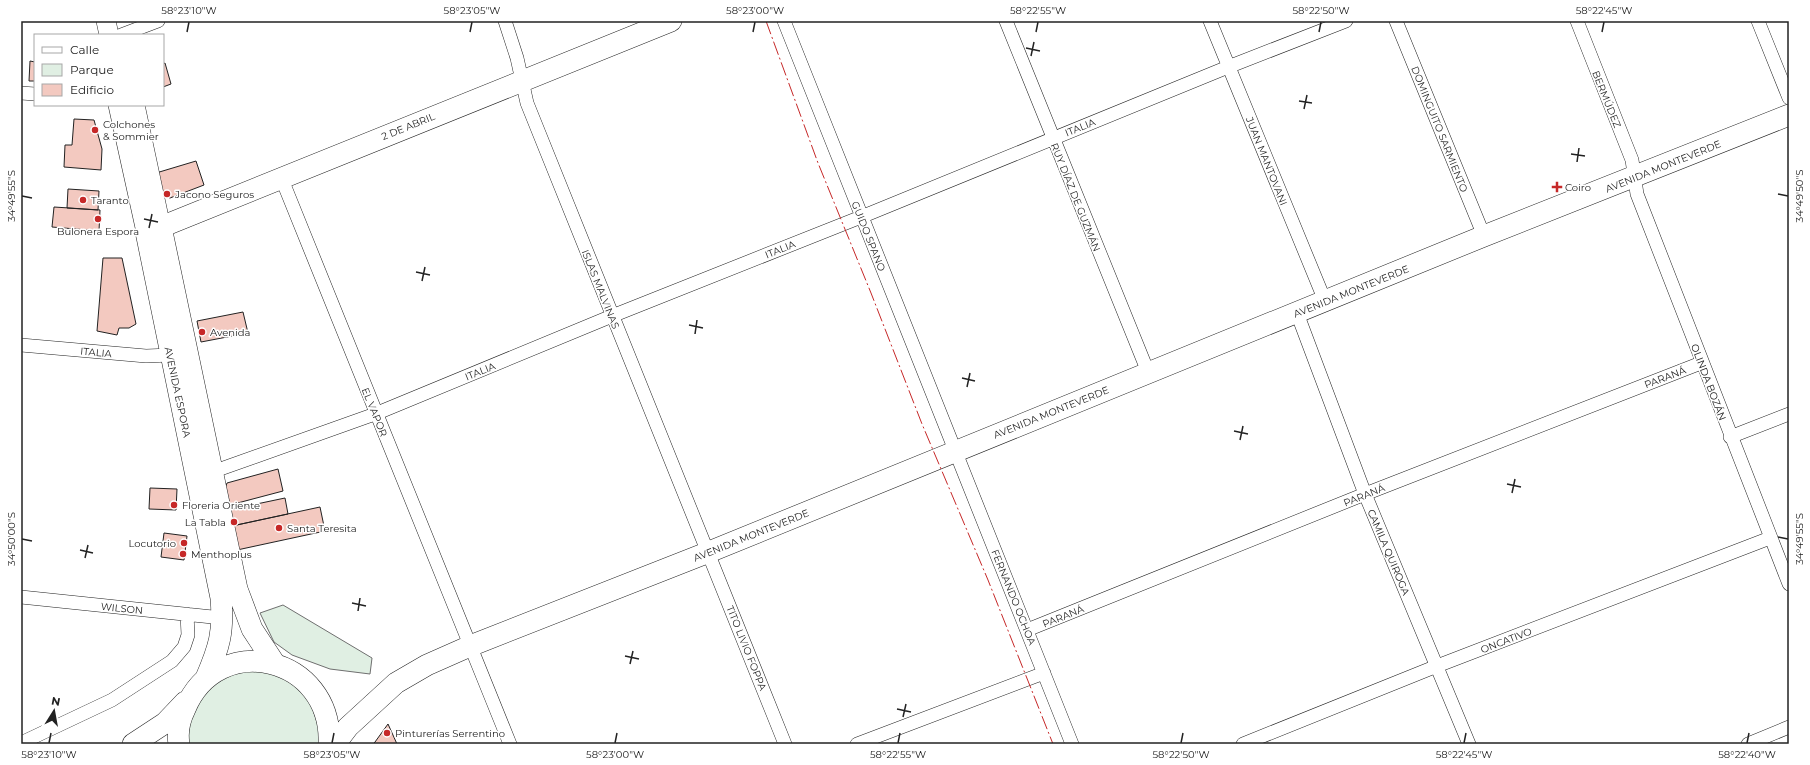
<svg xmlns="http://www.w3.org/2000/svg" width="1810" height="765" font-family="Montserrat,sans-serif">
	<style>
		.green { fill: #e0efe3; stroke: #6f6f6f }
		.building { fill: #f3c9c0; stroke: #222 }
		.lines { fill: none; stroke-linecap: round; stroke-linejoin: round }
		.minor-casing { stroke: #222; stroke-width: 14 }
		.secondary-casing { stroke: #222; stroke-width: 20 }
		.primary-casing { stroke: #222; stroke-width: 22 }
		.minor { stroke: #fff; stroke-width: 13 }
		.secondary { stroke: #fff; stroke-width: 19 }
		.primary { stroke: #fff; stroke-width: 21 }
		.power { stroke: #c62828; stroke-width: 1; stroke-dasharray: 14 3 2 3; stroke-linecap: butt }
		.ticks { fill: none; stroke: #222; stroke-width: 1.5 }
		.poi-dot { fill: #c62828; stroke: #fff; stroke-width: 1.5 }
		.labels { text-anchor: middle; stroke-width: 3; stroke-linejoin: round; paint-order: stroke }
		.street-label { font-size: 10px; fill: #222; stroke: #fff }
		.poi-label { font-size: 10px; fill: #222; stroke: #fff; text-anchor: start }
		.neatline { fill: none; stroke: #222; stroke-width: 1.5 }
		.ticks-label { font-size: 10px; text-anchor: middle; fill: #222 }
	</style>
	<rect width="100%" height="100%" fill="#fff"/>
	<path class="green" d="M283 605 372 658 370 674 330 669 292 655 274 642 260 613Z
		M268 667 306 688 324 744H187L192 707 224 674Z"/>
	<path class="building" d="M30 61 35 62V81H29Z
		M165 63 171 84 163 87V64Z
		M74 119 94 120 102 149 101 170 64 167 65 145H72Z
		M196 161 204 185 170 198 162 195 156 173Z
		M68 189 99 191 98 210 67 208Z
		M54 207 100 210 99 231 52 227Z
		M103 258H122L136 324 129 328H119L117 335 97 331Z
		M243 312 248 333 201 342 197 321Z
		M278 469 283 491 230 505 225 488 227 483Z
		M150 488 177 489 176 510 149 509Z
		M285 498 288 514 232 526 228 510Z
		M320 507 325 531 237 550 232 526Z
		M164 533 187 536 184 560 161 557Z
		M388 724 397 744H373L375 742Z"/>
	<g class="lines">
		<g class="minor-casing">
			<path id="minor" d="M505 21 517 58 527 103 785 744
				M784 21 1072 744
				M1006 21 1148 372
				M1210 21 1325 301
				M1396 21 1484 236
				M1577 21 1632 160 1637 194 1789 584
				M1758 21 1789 98
				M121 35 158 21
				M21 93 35 94
				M281 177 510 744
				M1297 313 1365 494 1469 744
				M21 345 146 356 171 355
				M1730 437 1789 414
				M212 472 375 414 612 316 861 217 1228 67 1346 21
				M21 597 222 618
				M1027 630 1365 494 1701 363
				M21 743 112 700 172 661 184 647 188 635 187 614
				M857 744 1044 673
				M1243 744 1437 666 1770 538
				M1748 744 1789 727"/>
		</g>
		<g class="secondary-casing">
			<path id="secondary" d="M106 21 109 35
				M118 105 146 232
				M135 105 161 227"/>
		</g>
		<g class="primary-casing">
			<path id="primary" d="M161 227 237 589 252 629 275 664
				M206 678C219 648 224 632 221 598L146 232 161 227 671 21
				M133 744 165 723 185 702
				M179 744C177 732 180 719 185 709 218 629 333 656 329 744
				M335 744 348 727 396 683 427 665 470 646 709 552 1484 236 1789 115"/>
		</g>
		<use href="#minor" class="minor"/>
		<use href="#secondary" class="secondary"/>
		<use href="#primary" class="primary"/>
		<path class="power" d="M766 21 818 163 871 293 922 424 988 580 1053 744"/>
	</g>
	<path class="ticks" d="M187 32 189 22M470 32 472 22M753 32 755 22M1036 32 1038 22M1319 32 1321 22M1602 32 1604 22M1026 48 1040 51M1031 56 1034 42M1299 101 1312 103M1304 109 1307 95M1571 154 1585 156M1577 162 1579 148M1778 194 1788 196M22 196 32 198M144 219 158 222M149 228 152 214M416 272 430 275M422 281 425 267M689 325 703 328M695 334 697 320M962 378 975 381M967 387 970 373M1234 431 1248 434M1240 440 1243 426M1507 484 1521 487M1512 493 1515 479M1778 537 1788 539M22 539 32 541M80 550 93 553M85 558 88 545M352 603 366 606M358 611 360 598M625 656 639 659M630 664 633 651M897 709 911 712M903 717 906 704M49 743 51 733M332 743 334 733M615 743 617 733M898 743 900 733M1181 743 1183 733M1464 743 1466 733M1747 743 1749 733"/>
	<g class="poi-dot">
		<circle cx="95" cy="130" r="4"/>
		<path d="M1555 181h4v4h4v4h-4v4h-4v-4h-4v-4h4z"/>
		<circle cx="167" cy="194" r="4"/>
		<circle cx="83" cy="200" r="4"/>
		<circle cx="98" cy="219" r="4"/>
		<circle cx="202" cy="332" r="4"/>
		<circle cx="174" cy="505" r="4"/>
		<circle cx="234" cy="522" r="4"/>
		<circle cx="279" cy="528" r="4"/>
		<circle cx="184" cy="543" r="4"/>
		<circle cx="183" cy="554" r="4"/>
		<circle cx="387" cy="733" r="4"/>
	</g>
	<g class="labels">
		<g class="street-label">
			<text transform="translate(1607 99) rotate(68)" y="4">BERMÚDEZ</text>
			<text transform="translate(408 126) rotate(-22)" y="4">2 DE ABRIL</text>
			<text transform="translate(1080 127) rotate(-22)" y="4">ITALIA</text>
			<text transform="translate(1440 129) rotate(68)" y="4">DOMINGUITO SARMIENTO</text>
			<text transform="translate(1267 161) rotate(68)" y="4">JUAN MANTOVANI</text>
			<text transform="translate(1663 166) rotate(-22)" y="4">AVENIDA MONTEVERDE</text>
			<text transform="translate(1076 197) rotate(68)" y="4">RUY DÍAZ DE GUZMÁN</text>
			<text transform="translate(869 236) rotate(68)" y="4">GUIDO SPANO</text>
			<text transform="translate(780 249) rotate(-22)" y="4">ITALIA</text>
			<text transform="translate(601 289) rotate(68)" y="4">ISLAS MALVINAS</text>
			<text transform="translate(1351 291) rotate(-22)" y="4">AVENIDA MONTEVERDE</text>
			<text transform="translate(96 352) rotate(5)" y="4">ITALIA</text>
			<text transform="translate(480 371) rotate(-22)" y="4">ITALIA</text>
			<text transform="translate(1665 377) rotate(-21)" y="4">PARANÁ</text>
			<text transform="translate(1709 382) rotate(69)" y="4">OLINDA BOZÁN</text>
			<text transform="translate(178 392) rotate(78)" y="4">AVENIDA ESPORA</text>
			<text transform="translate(375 412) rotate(68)" y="4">EL VAPOR</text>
			<text transform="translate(1051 412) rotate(-22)" y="4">AVENIDA MONTEVERDE</text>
			<text transform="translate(1364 495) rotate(-22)" y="4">PARANÁ</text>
			<text transform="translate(751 535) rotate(-22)" y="4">AVENIDA MONTEVERDE</text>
			<text transform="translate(1389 552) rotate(67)" y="4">CAMILA QUIROGA</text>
			<text transform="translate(1014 597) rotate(68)" y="4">FERNANDO OCHOA</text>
			<text transform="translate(122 608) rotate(6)" y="4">WILSON</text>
			<text transform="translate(1063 616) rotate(-22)" y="4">PARANÁ</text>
			<text transform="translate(1506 640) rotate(-21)" y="4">ONCATIVO</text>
			<text transform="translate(747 648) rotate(68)" y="4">TITO LIVIO FOPPA</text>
		</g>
		<g class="poi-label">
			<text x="103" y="128">Colchones<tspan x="103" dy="12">&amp; Sommier</tspan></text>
			<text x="1565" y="191">Coiro</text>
			<text x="175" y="198">Jacono Seguros</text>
			<text x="91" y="204">Taranto</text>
			<text x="98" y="235" text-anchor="middle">Bulonera Espora</text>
			<text x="210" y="336">Avenida</text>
			<text x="182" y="509">Floreria Oriente</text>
			<text x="226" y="526" text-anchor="end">La Tabla</text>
			<text x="287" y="532">Santa Teresita</text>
			<text x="176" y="547" text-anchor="end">Locutorio</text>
			<text x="191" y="558">Menthoplus</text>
			<text x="395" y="737">Pinturerías Serrentino</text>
		</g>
	</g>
	<rect width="1810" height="765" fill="none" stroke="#ffffff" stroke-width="44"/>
	<rect x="34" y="34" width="130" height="72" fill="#ffffff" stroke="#a7a7a7"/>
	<rect x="42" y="47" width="20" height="6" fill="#ffffff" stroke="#a7a7a7"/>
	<text x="70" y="54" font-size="12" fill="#222222">Calle</text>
	<rect x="42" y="64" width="20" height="12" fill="#e0efe3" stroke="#a7a7a7"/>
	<text x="70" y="74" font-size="12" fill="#222222">Parque</text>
	<rect x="42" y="84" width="20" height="12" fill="#f3c9c0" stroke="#a7a7a7"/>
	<text x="70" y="94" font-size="12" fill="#222222">Edificio</text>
	<g transform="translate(54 711) rotate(11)" stroke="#ffffff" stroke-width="3" paint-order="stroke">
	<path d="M0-3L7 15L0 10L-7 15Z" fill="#222222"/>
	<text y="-6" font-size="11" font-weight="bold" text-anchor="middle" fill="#222222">N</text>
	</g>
	<rect x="22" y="22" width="1766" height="721" class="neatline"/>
	<g class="ticks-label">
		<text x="189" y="14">58°23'10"W</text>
		<text x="472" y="14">58°23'05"W</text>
		<text x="755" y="14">58°23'00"W</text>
		<text x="1038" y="14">58°22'55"W</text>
		<text x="1321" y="14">58°22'50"W</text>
		<text x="1604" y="14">58°22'45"W</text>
		<text transform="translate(11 196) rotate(-90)" y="4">34°49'55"S</text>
		<text transform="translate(1799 196) rotate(-90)" y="4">34°49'50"S</text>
		<text transform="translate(11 539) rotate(-90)" y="4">34°50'00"S</text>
		<text transform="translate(1799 539) rotate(-90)" y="4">34°49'55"S</text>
		<text x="49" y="758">58°23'10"W</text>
		<text x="332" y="758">58°23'05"W</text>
		<text x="615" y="758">58°23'00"W</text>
		<text x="898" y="758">58°22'55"W</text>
		<text x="1181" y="758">58°22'50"W</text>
		<text x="1464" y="758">58°22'45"W</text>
		<text x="1747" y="758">58°22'40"W</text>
	</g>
</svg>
